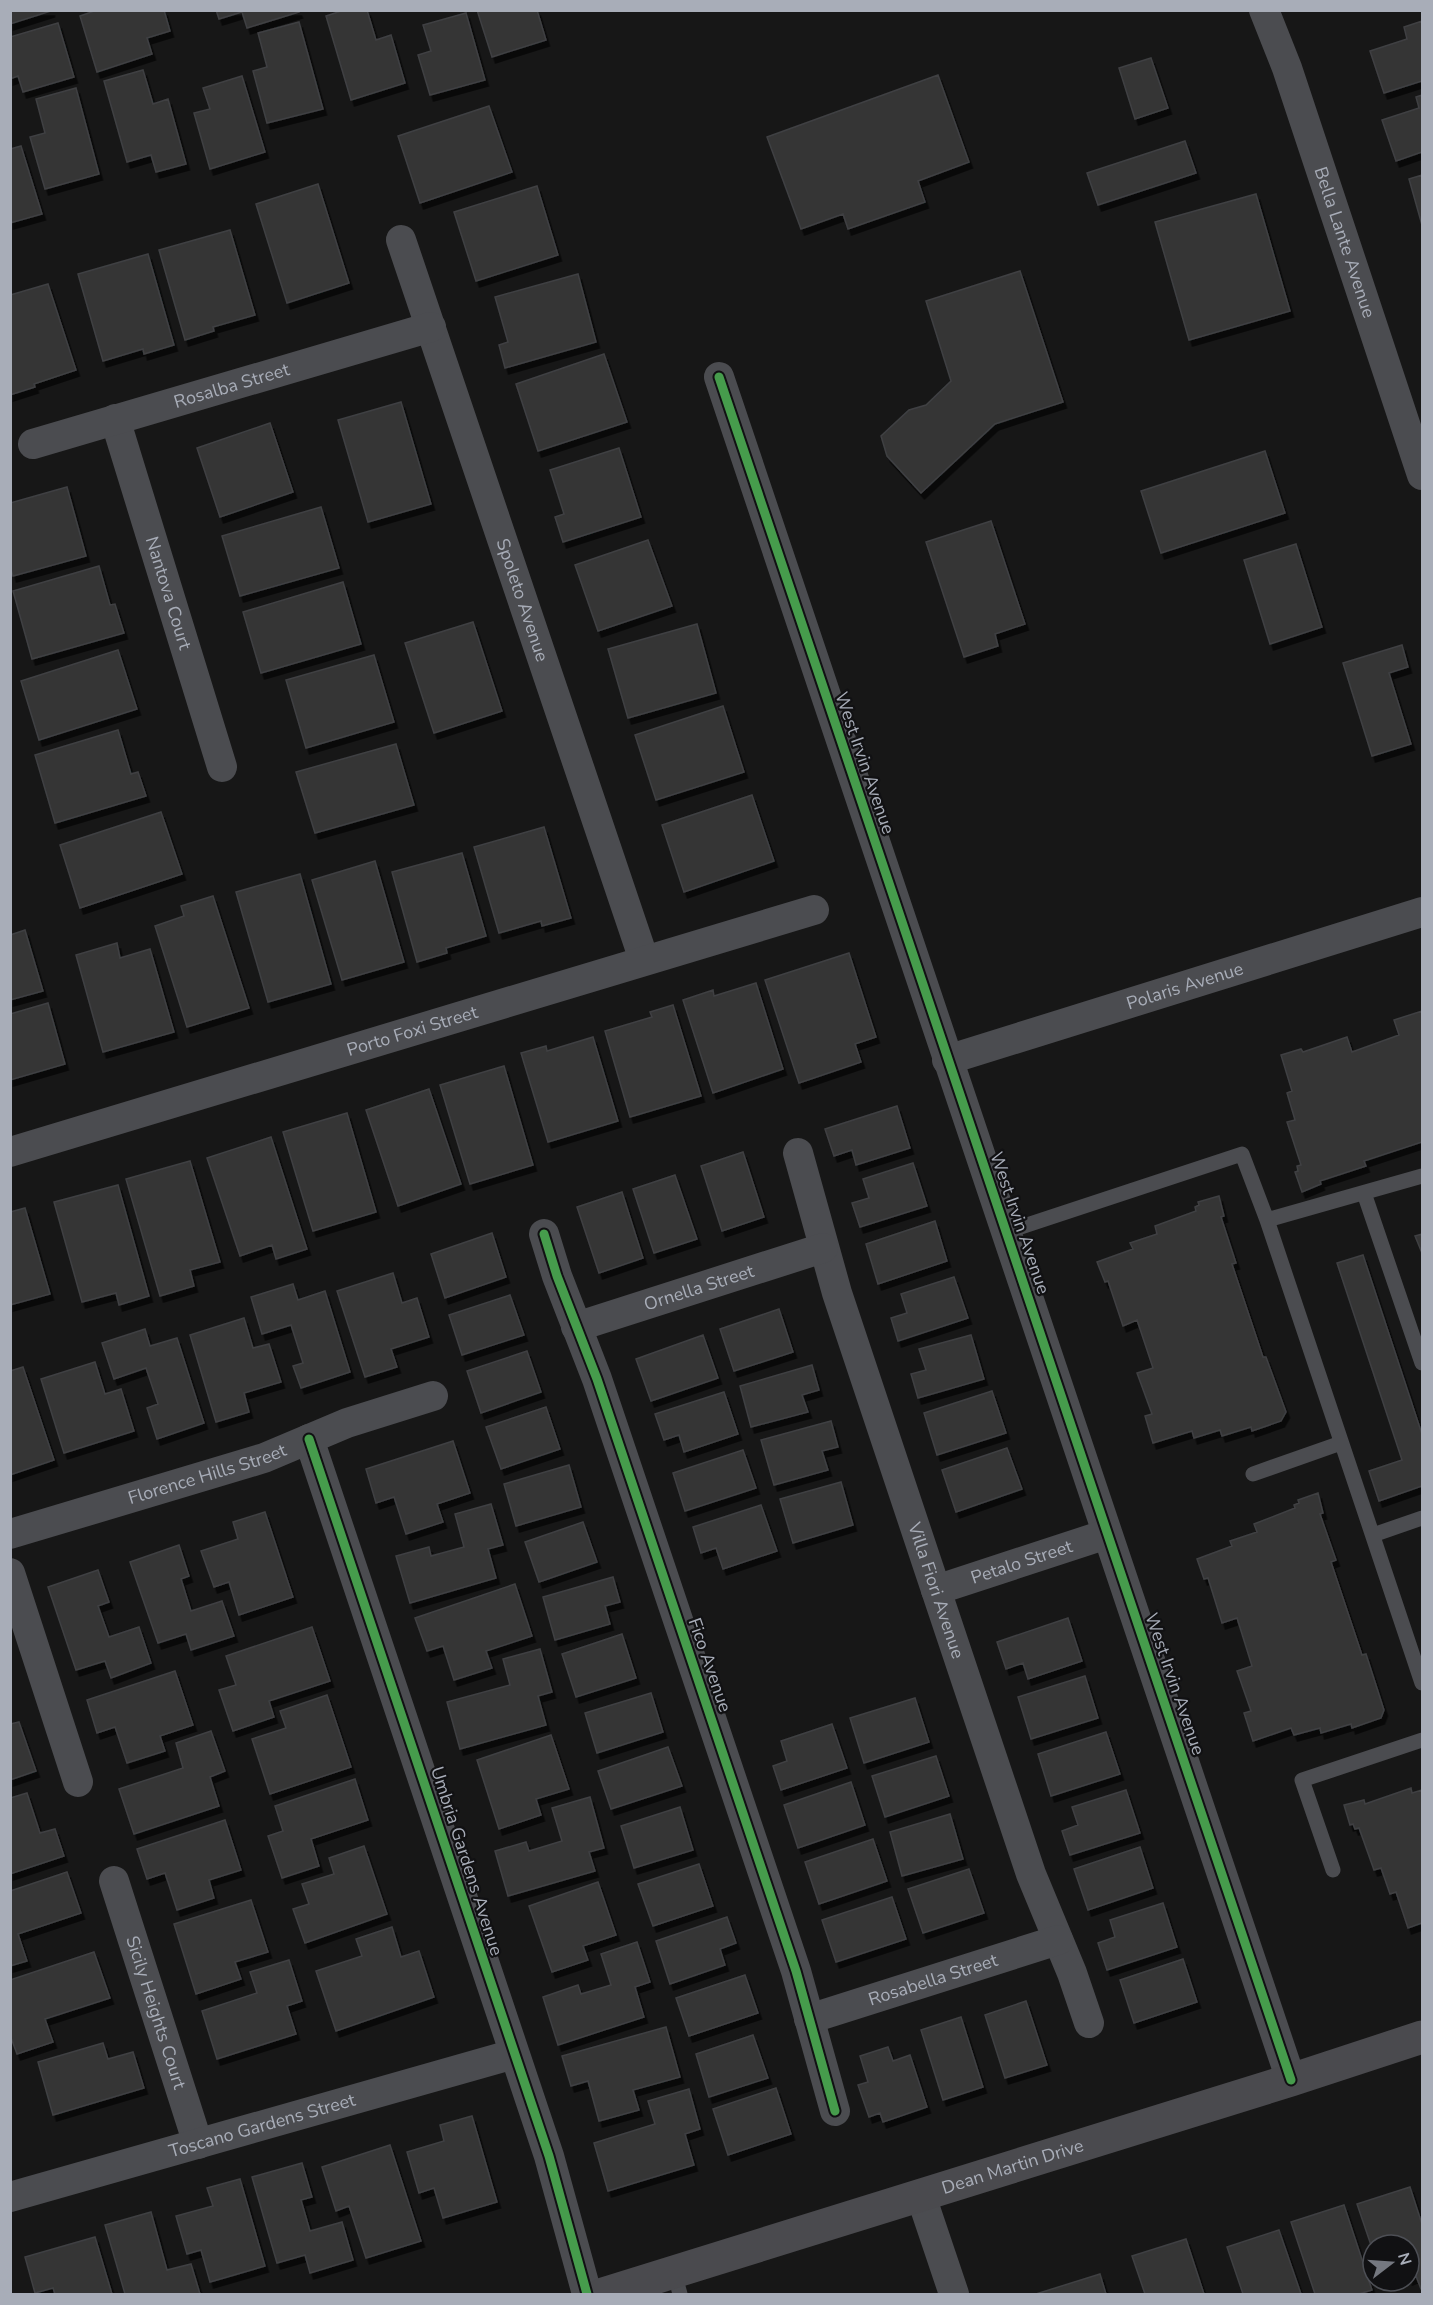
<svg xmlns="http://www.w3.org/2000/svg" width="1433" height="2305" font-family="'Nunito Sans',sans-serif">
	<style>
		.building { fill: #353536; stroke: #3f4043; stroke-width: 1.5; filter: url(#shadow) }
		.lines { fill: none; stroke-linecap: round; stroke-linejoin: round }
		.lane { stroke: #4b4c50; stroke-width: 15 }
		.street { stroke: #4b4c50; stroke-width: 30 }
		.secondary { stroke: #4a4a4e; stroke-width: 33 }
		.cycleway-casing { stroke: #111113; stroke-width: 13 }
		.cycleway { stroke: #469c4c; stroke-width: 9 }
		.labels { text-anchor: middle; stroke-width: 4.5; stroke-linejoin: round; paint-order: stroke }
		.street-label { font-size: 18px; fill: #a8adb8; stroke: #111113 }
	</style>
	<defs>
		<filter id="shadow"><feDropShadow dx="3.5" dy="6" stdDeviation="0" flood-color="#0009"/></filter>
	</defs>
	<rect width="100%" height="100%" fill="#171717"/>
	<path class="building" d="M10 10H51V11L10 24Z
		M97 10H164L170 31 147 38 152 54 97 72 80 16Z
		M216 10H298L299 12 247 28 242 12 219 19Z
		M344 10H367L376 40 391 35 405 83 351 100 326 16Z
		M477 10H537L546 40 492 57Z
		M466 13 485 80 430 95 418 55 431 51 423 25Z
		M1422 21V81L1384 93 1370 51 1407 39 1404 27Z
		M299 22 323 109 267 123 253 71 267 67 258 33Z
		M58 23 74 77 23 92 18 76 10 79V37Z
		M1151 58 1168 108 1135 119 1119 68Z
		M143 70 153 104 168 99 186 164 156 172 151 155 127 162 104 81Z
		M938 75 969 162 918 181 925 202 848 229 843 214 801 229 767 137Z
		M242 76 265 152 210 169 194 113 210 109 203 88Z
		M76 88 99 174 45 189 30 137 45 133 36 99Z
		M1422 95V152L1396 161 1382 120 1419 108 1416 97Z
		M489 106 512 172 420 203 398 136Z
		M1185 141 1196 173 1098 205 1087 173Z
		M21 146 42 214 10 223V149Z
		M1422 175V225L1409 179Z
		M318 184 349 283 287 303 256 204Z
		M537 186 558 255 476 281 454 212Z
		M1256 194 1290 311 1189 340 1155 222Z
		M230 230 255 315 213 327 214 331 185 340 159 250Z
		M148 254 174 345 144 354 143 349 103 361 78 274Z
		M1020 271 1063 402 995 424 921 493 887 456 881 436 909 410 926 405 951 381 926 301Z
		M578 274 596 342 505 368 499 345 508 342 495 297Z
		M48 284 76 370 34 384 35 387 10 395V295Z
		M604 354 627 422 538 451 516 384Z
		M401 402 431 504 368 522 338 420Z
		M270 423 293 492 220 517 197 448Z
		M619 448 641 517 563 542 555 517 564 514 550 470Z
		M1265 451 1285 513 1161 553 1141 491Z
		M67 487 86 556 13 576 10 566V503Z
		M321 507 339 568 240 596 222 536Z
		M991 521 1025 624 995 634 998 646 964 657 926 542Z
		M648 540 672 606 598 631 575 565Z
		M1296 544 1322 627 1270 644 1244 560Z
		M99 566 110 605 115 604 124 633 32 659 13 591Z
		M343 582 361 644 261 673 243 612Z
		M473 622 502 711 434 733 405 643Z
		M697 624 716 693 628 718 608 649Z
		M1402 645 1408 667 1389 673 1411 744 1372 756 1343 663Z
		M118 650 137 709 39 740 21 681Z
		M374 655 394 722 306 748 286 680Z
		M723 706 744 772 656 800 635 735Z
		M118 730 131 774 138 772 146 796 55 823 35 755Z
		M396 744 414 805 315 833 296 772Z
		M752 795 774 861 684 892 662 825Z
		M161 812 182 874 80 908 60 845Z
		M544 827 571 918 542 926 541 921 499 933 474 847Z
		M462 853 486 936 446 948 447 953 417 962 392 872Z
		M375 861 404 962 342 980 312 880Z
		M300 874 331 984 268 1002 236 892Z
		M213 896 249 1008 187 1027 155 926 184 916 181 906Z
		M25 930 43 991 10 1000V935Z
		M117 943 120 958 150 949 174 1032 103 1052 76 955Z
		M849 953 876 1037 855 1044 861 1062 799 1083 765 980Z
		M756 983 783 1069 713 1093 683 1000 713 990 714 996Z
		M48 1003 65 1064 10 1080V1014Z
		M673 1005 701 1096 630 1117 605 1031 652 1017 650 1012Z
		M1422 1011V1142L1364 1161 1366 1166 1320 1181 1321 1184 1302 1192 1295 1172 1298 1171 1297 1166 1301 1165 1287 1122 1295 1120 1287 1093 1292 1091 1281 1055 1301 1049 1303 1052 1347 1037 1352 1052 1399 1035 1394 1020Z
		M593 1037 618 1121 548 1142 521 1053 546 1046 547 1051Z
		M504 1066 533 1165 470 1184 440 1085Z
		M429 1089 461 1184 398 1206 366 1110Z
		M897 1106 910 1148 856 1165 852 1150 834 1156 825 1129Z
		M347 1113 376 1212 313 1231 283 1132Z
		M271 1137 307 1249 276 1259 272 1245 240 1256 207 1158Z
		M743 1152 764 1217 722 1231 701 1166Z
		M190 1161 220 1262 190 1270 194 1286 160 1296 126 1179Z
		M913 1163 927 1206 860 1227 852 1203 869 1198 863 1179Z
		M675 1175 697 1239 654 1253 633 1189Z
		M118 1185 149 1296 119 1305 116 1293 82 1302 54 1202Z
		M622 1192 643 1258 599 1273 577 1207Z
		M1219 1196 1224 1216 1221 1217 1236 1263 1232 1264 1263 1357H1266L1286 1412 1281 1421 1252 1431 1251 1427 1222 1436 1220 1430 1194 1438 1192 1431 1153 1443 1145 1416 1152 1414 1137 1373 1153 1368 1137 1320 1123 1326 1108 1281 1105 1282 1097 1262 1133 1249 1130 1243 1157 1234 1155 1226 1196 1211 1195 1207 1199 1205 1198 1202Z
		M25 1208 50 1294 10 1305V1212Z
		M935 1221 947 1261 878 1284 866 1244Z
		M492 1233 506 1277 445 1298 431 1254Z
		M1422 1234V1253L1415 1236Z
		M1363 1255 1422 1434V1486L1379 1501 1369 1471 1402 1460 1337 1263Z
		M393 1273 402 1303 417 1298 429 1337 391 1349 397 1367 365 1377 337 1291Z
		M954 1277 968 1318 898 1341 891 1318 907 1313 901 1294Z
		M293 1284 298 1300 325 1291 350 1372 301 1388 293 1366 303 1363 291 1325 262 1334 251 1297Z
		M510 1295 524 1335 462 1355 449 1315Z
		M779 1309 793 1352 734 1371 720 1329Z
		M244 1318 253 1348 269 1344 281 1382 244 1393 249 1412 216 1422 190 1335Z
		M145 1329 150 1346 177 1338 204 1423 157 1439 147 1408 158 1404 146 1368 114 1379 102 1343Z
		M703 1335 718 1378 651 1401 636 1359Z
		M971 1335 984 1379 918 1398 911 1374 926 1370 919 1349Z
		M527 1351 541 1392 481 1413 467 1371Z
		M95 1362 105 1394 121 1389 134 1431 64 1453 41 1379Z
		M812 1365 819 1390 802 1395 808 1412 751 1427 740 1386Z
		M23 1367 54 1460 10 1475V1371Z
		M992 1391 1006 1433 937 1455 924 1413Z
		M724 1392 738 1434 684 1452 679 1435 664 1440 655 1414Z
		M546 1407 560 1449 501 1469 486 1427Z
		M831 1421 838 1447 822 1451 828 1470 774 1485 761 1440Z
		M453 1441 470 1493 437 1504 443 1522 406 1534 394 1497 376 1503 366 1469Z
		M1007 1448 1022 1489 956 1512 942 1470Z
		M743 1450 756 1488 685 1511 673 1473Z
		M569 1465 581 1507 516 1526 504 1484Z
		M841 1482 853 1525 793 1543 780 1499Z
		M1318 1493 1323 1513 1320 1514 1336 1560 1331 1562 1362 1655 1366 1654 1384 1710 1381 1718 1352 1728 1351 1724 1321 1733 1320 1728 1294 1735 1291 1728 1253 1741 1244 1713 1251 1711 1237 1671 1252 1666 1237 1618 1222 1623 1208 1578 1204 1579 1197 1559 1232 1546 1230 1541 1257 1532 1254 1524 1295 1508 1294 1505 1299 1503 1298 1500Z
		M491 1504 503 1545 488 1549 496 1578 410 1603 396 1556 429 1547 431 1556 464 1547 455 1514Z
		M761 1505 777 1551 723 1569 716 1548 701 1553 693 1527Z
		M265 1512 293 1597 239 1615 229 1582 214 1587 201 1551 238 1539 233 1522Z
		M583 1522 597 1562 539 1582 525 1542Z
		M179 1545 189 1576 181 1579 191 1611 222 1601 234 1636 191 1650 186 1634 158 1643 130 1562Z
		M98 1570 109 1602 98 1606 109 1637 139 1627 151 1663 111 1678 105 1661 76 1670 48 1587Z
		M613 1577 620 1602 605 1606 610 1624 555 1640 543 1597Z
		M515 1584 532 1636 486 1651 492 1668 454 1680 443 1646 427 1651 415 1618Z
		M1068 1618 1082 1661 1028 1679 1023 1663 1006 1669 997 1642Z
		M312 1627 330 1681 269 1701 274 1717 233 1731 219 1690 236 1685 226 1656Z
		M622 1634 636 1678 576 1697 562 1654Z
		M540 1649 552 1692 538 1696 546 1725 460 1749 447 1702 510 1685 503 1659Z
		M175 1671 193 1725 160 1736 165 1751 127 1763 115 1727 97 1733 87 1700Z
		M1085 1676 1098 1718 1031 1739 1018 1697Z
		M651 1693 663 1732 597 1753 585 1713Z
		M327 1695 351 1767 270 1794 252 1739 286 1728 280 1711Z
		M915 1698 929 1742 864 1763 850 1718Z
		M19 1722 36 1771 10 1780V1724Z
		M832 1724 847 1768 781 1790 773 1766 787 1761 781 1741Z
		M211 1731 225 1771 210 1777 219 1806 134 1834 119 1789 183 1768 176 1743Z
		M1106 1732 1120 1774 1051 1796 1038 1754Z
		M551 1735 569 1789 536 1799 541 1815 499 1829 477 1760Z
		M668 1747 682 1786 611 1809 598 1771Z
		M936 1756 949 1796 885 1817 872 1776Z
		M355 1779 368 1820 311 1839 319 1866 282 1878 268 1836 283 1831 275 1806Z
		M851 1782 865 1825 798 1848 784 1805Z
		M1411 1788 1412 1793 1422 1790V1923L1408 1928 1396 1892 1390 1894 1381 1868 1374 1870 1359 1828 1355 1829 1353 1824 1350 1825 1344 1805 1364 1800 1365 1804Z
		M1126 1790 1140 1833 1070 1855 1062 1831 1078 1825 1072 1807Z
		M27 1793 40 1833 55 1829 64 1856 10 1874V1798Z
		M590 1797 604 1848 589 1852 595 1871 508 1896 495 1851 526 1842 529 1851 562 1841 552 1808Z
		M680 1807 693 1850 634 1868 621 1826Z
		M950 1814 963 1859 902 1876 890 1832Z
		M225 1820 241 1870 209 1880 214 1898 177 1910 165 1873 147 1879 137 1849Z
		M873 1839 887 1881 819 1904 805 1862Z
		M364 1846 387 1914 305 1943 293 1909 309 1904 302 1884 334 1874 329 1858Z
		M1140 1847 1153 1888 1088 1910 1074 1869Z
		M699 1864 713 1906 653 1926 638 1884Z
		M969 1869 984 1913 923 1933 908 1889Z
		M67 1872 81 1913 18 1934 27 1961 10 1966V1891Z
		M598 1882 616 1935 583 1946 588 1960 552 1972 529 1906Z
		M892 1897 906 1939 836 1962 822 1920Z
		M251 1900 268 1952 235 1962 241 1979 196 1994 174 1924Z
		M1163 1903 1177 1947 1107 1970 1098 1943 1115 1937 1110 1920Z
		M727 1917 736 1943 720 1949 725 1965 670 1984 656 1941Z
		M392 1927 401 1957 419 1951 434 1997 336 2031 316 1971 362 1956 356 1939Z
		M637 1942 650 1982 635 1987 644 2017 558 2045 543 1997 578 1985 581 1994 611 1985 601 1954Z
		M94 1952 110 1998 45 2019 53 2042 17 2054 10 2035V1980Z
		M1183 1959 1197 2002 1134 2023 1120 1980Z
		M289 1960 302 2001 287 2006 296 2034 217 2059 202 2011 257 1993 250 1972Z
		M745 1975 758 2013 689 2036 676 1998Z
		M1026 2001 1047 2065 1005 2078 985 2015Z
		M961 2017 983 2087 943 2100 921 2030Z
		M666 2027 680 2077 633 2090 639 2110 599 2121 588 2081 571 2086 562 2056Z
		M753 2035 768 2078 709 2097 696 2054Z
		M103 2043 108 2059 133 2052 144 2088 53 2115 38 2062Z
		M888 2047 893 2061 910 2055 927 2107 883 2122 880 2113 869 2117 858 2085 868 2082 860 2056Z
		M776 2088 791 2134 728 2155 713 2109Z
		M689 2089 700 2129 685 2134 694 2165 608 2191 594 2143 655 2124 648 2101Z
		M472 2116 497 2202 443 2218 434 2188 419 2193 407 2152 444 2141 440 2125Z
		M390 2145 421 2241 366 2258 349 2206 336 2211 322 2167Z
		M302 2163 312 2197 301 2200 310 2231 342 2222 353 2260 310 2273 305 2255 277 2263 252 2177Z
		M240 2179 265 2266 210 2282 201 2250 187 2254 176 2216 213 2206 207 2188Z
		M1410 2187 1422 2224V2289H1421L1416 2276 1409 2279V2245H1373V2251L1357 2204Z
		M1344 2205 1372 2290 1359 2294H1315L1291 2222Z
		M151 2212 167 2270 191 2264 200 2294H125L105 2225Z
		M1279 2230 1301 2294H1243L1227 2247Z
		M95 2237 112 2294H55L53 2288 35 2293 25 2257Z
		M1186 2239 1204 2294H1145L1132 2256Z
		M1100 2274 1106 2294H1036Z"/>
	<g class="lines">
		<path class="lane" d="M1364 1193 1422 1363
			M1267 1220 1422 1176
			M1006 1232 1242 1154 1267 1220 1422 1683
			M1253 1474 1341 1443
			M1373 1535 1422 1518
			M1333 1870 1302 1780 1422 1740
			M674 2272 680 2294"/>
		<g class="street">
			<path id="s1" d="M1264 10 1287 68 1422 475"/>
			<path id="s2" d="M401 240 644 960"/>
			<path d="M719 377 1291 2080"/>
			<path id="s3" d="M115 419 222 767"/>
			<path id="s4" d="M33 444 431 327"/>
			<path id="s5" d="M947 1060 1422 912"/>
			<path id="s6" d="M10 1152 814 910"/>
			<path id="s7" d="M798 1153 837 1293 936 1590 1031 1874 1072 1973 1089 2023"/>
			<path d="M544 1234 557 1276 597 1379 796 1971 835 2111"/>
			<path id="s8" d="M576 1327 823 1248"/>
			<path d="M309 1439 549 2156 587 2294"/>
			<path id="s9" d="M10 1534 264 1458 347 1423 433 1396"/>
			<path d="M10 1573 78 1782"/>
			<path id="s10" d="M936 1590 1107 1534"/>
			<path id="s11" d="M114 1881 198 2144"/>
			<path id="s12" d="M809 2019 1058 1940"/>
			<path d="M921 2196 954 2294"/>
			<path id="s13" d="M10 2197 514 2054"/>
		</g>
		<path class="secondary" id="s14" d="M603 2294 1291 2080 1422 2037"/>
		<g class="cycleway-casing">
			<path id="cycleway" d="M719 377 1291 2080
				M544 1234 557 1276 597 1379 796 1971 835 2111
				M309 1439 549 2156 587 2294"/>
		</g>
		<use href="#cycleway" class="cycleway"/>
	</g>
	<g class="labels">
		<g class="street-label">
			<text dy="6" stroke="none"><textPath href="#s1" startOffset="246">Bella Lante Avenue</textPath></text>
			<text dy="6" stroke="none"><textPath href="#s4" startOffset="207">Rosalba Street</textPath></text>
			<text dy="6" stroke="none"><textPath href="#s3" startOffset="182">Nantova Court</textPath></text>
			<text dy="6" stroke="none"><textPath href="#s2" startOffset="380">Spoleto Avenue</textPath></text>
			<text transform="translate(865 763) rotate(71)" y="6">West Irvin Avenue</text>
			<text dy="6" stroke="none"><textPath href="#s5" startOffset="249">Polaris Avenue</textPath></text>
			<text dy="6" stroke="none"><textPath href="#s6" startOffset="420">Porto Foxi Street</textPath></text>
			<text transform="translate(1020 1223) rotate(71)" y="6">West Irvin Avenue</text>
			<text dy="6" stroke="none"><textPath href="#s8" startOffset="129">Ornella Street</textPath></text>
			<text dy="6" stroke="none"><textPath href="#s9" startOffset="206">Florence Hills Street</textPath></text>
			<text dy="6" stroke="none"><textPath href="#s10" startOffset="90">Petalo Street</textPath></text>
			<text dy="6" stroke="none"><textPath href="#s7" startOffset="459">Villa Fiori Avenue</textPath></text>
			<text transform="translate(710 1665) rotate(71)" y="6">Fico Avenue</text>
			<text transform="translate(1175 1684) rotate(71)" y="6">West Irvin Avenue</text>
			<text transform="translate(467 1861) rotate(72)" y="6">Umbria Gardens Avenue</text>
			<text dy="6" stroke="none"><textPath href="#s12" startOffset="130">Rosabella Street</textPath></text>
			<text dy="6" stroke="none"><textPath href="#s11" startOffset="138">Sicily Heights Court</textPath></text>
			<text dy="6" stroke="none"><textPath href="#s13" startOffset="262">Toscano Gardens Street</textPath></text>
			<text dy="6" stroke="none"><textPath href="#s14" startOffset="429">Dean Martin Drive</textPath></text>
		</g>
	</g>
	<rect width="1433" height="2305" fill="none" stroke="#a8adb8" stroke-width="24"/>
	<g transform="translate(1391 2263) rotate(73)"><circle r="28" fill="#111113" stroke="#4d4f55" stroke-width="1.5"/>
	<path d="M0-4.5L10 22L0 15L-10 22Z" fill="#757880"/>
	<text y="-9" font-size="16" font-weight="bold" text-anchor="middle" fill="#a8adb8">N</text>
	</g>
</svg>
